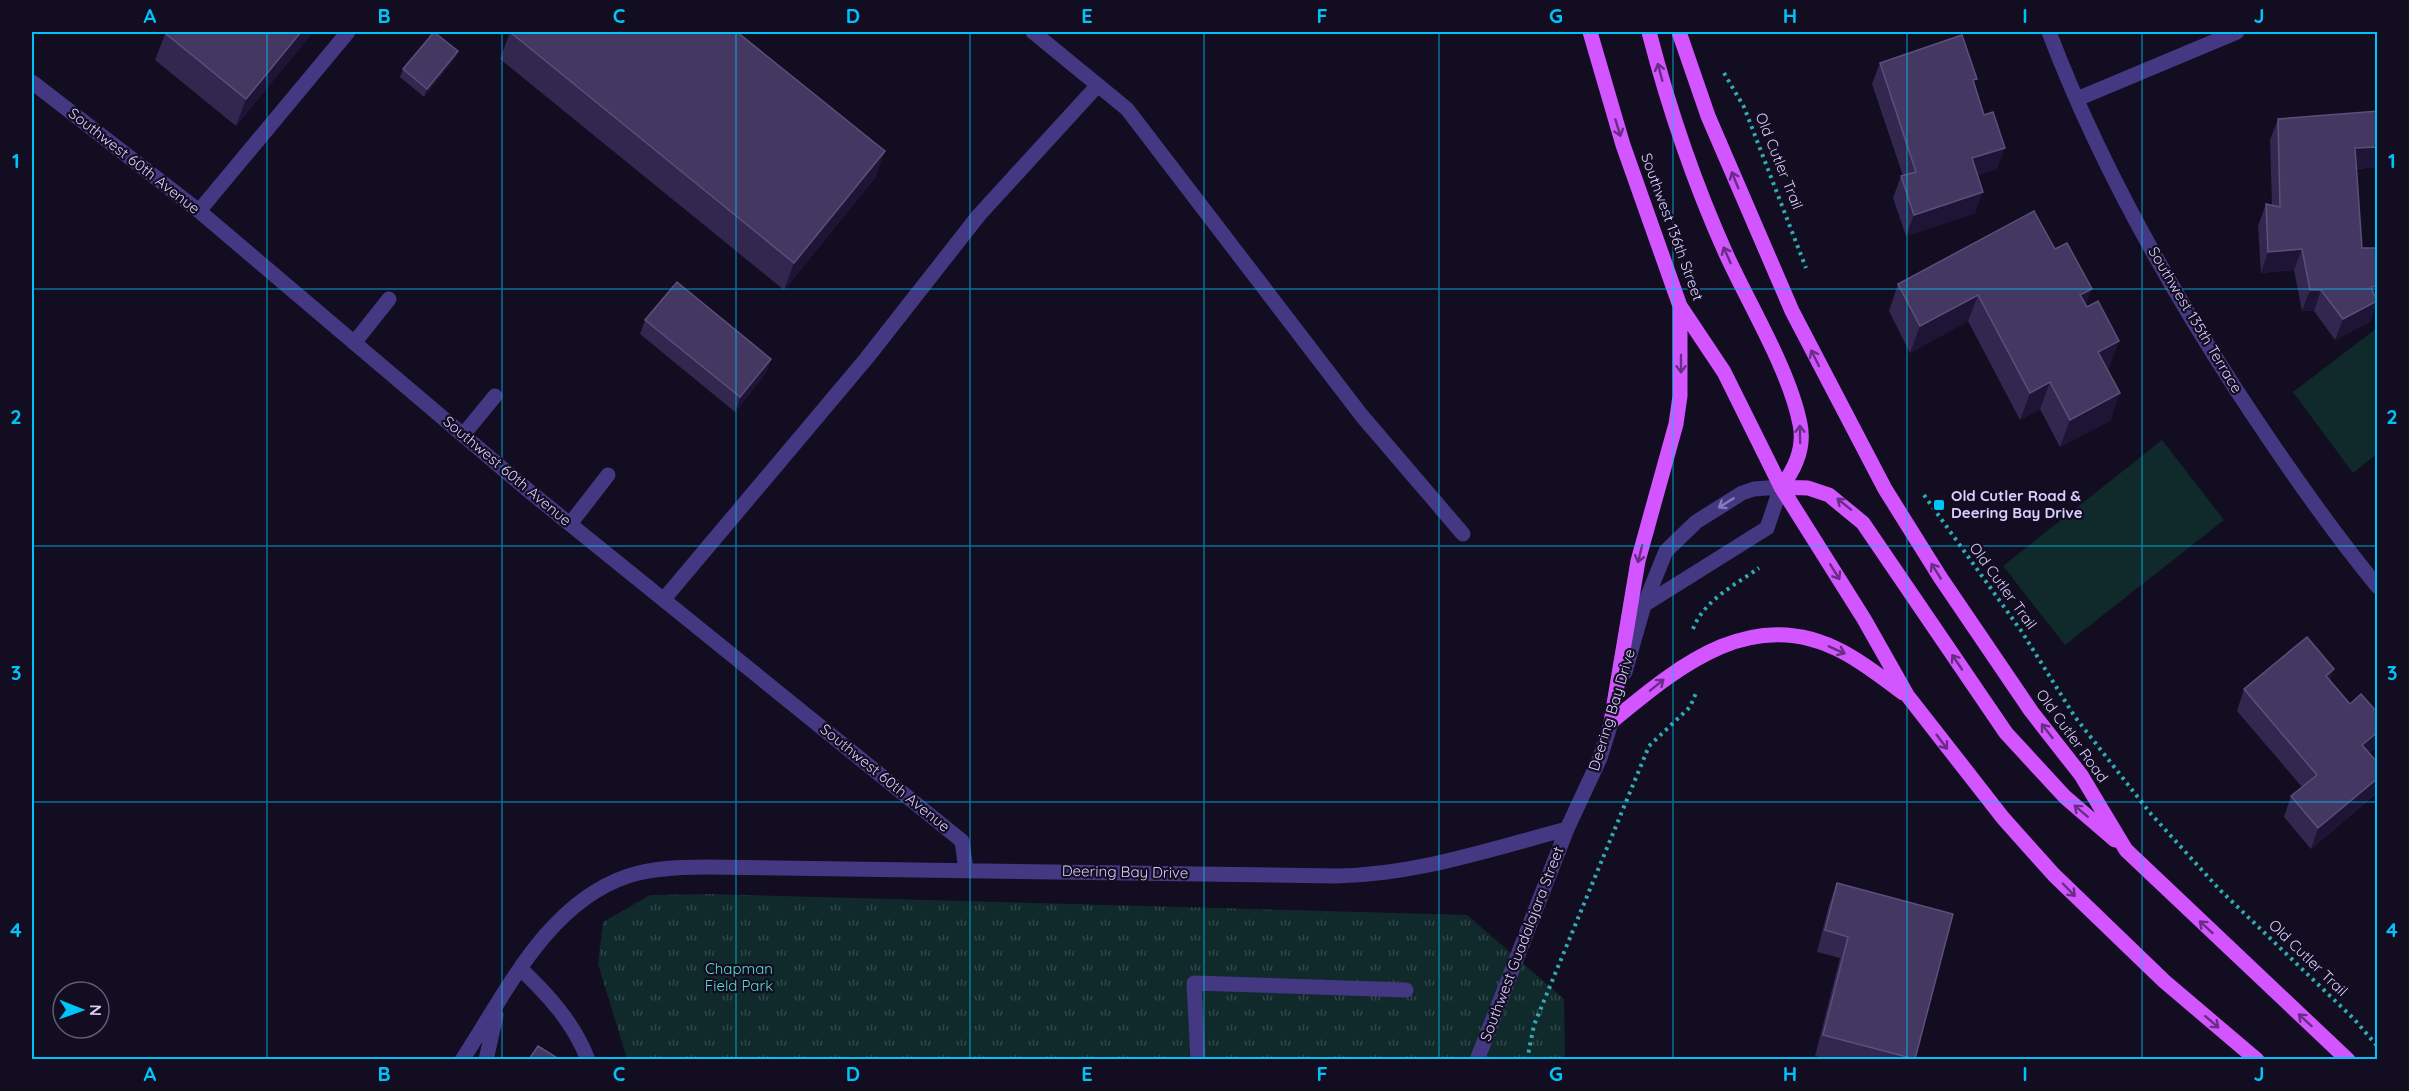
<svg xmlns="http://www.w3.org/2000/svg" width="2409" height="1091" font-family="Quicksand,sans-serif">
	<style>
		.park { fill: url(#park-tufts) }
		.pitch { fill: #10292b }
		.lines { fill: none; stroke-linecap: round; stroke-linejoin: round }
		.path { stroke: #2eabb3; stroke-width: 4; stroke-dasharray: 3 4.5; stroke-linecap: butt }
		.minor { stroke: #433881; stroke-width: 15 }
		.major { stroke: #d355ff; stroke-width: 15 }
		.wall { fill: #33264f }
		.shaded-wall { fill: #1e1435 }
		.building { fill: #443862; stroke: #5c4f7b; stroke-width: 1.5 }
		.oneway { stroke: #692d85 }
		.oneway2 { stroke: #867cba }
		.grid { fill: none; stroke: #00c3f9; stroke-width: 1.5; stroke-opacity: 0.55 }
		.poi-dot { fill: #00c3f9; stroke: #130d21; stroke-width: 2 }
		.labels { text-anchor: middle; stroke-width: 4.5; stroke-linejoin: round; paint-order: stroke }
		.street-label { font-size: 15px; fill: #d9ceff; stroke: #130d21 }
		.poi-label { font-size: 15px; font-weight: bold; fill: #d9ceff; stroke: #130d21; text-anchor: start }
		.park-label { font-size: 15px; fill: #5adfcd; stroke: #130d21 }
		.neatline { fill: none; stroke: #00c3f9; stroke-width: 2 }
		.grid-label { font-size: 20px; text-anchor: middle; font-weight: bold; fill: #00c3f9 }
	</style>
	<defs>
		<pattern id="park-tufts" width="24" height="20" patternUnits="userSpaceOnUse" patternTransform="scale(1.5)"><rect width="24" height="20" fill="#10292b"/><path d="M3 7l-1-3M5 7V3M7 7l1-3M15 17l-1-3M17 17v-4M19 17l1-3" fill="none" stroke="#32474b"/></pattern>
	</defs>
	<rect width="100%" height="100%" fill="#130d21"/>
	<path class="park" d="M710 894 1467 915 1564 999 1565 1059H627L598 964 603 922 650 895Z"/>
	<path class="pitch" d="M2377 328V454L2353 473 2293 392Z
		M2162 440 2224 520 2065 645 2003 566Z"/>
	<g class="lines">
		<path class="path" d="M1724 73 1744 107 1806 268
			M1924 495 2022 632 2075 717 2151 814 2220 890 2354 1019 2378 1047
			M1693 629C1704 600 1735 585 1759 568
			M1527 1060 1534 1025 1649 746 1690 707 1696 693"/>
		<path class="minor" d="M1033 32 1127 109 1362 416 1463 534
			M2049 32C2097 159 2163 277 2237 391 2281 458 2326 524 2378 587
			M32 82 199 211 529 491 962 841 966 870
			M2077 99 2237 32
			M199 211 348 32
			M354 343 389 299
			M463 435 495 396
			M570 524 608 475
			M664 599 866 359 979 215 1098 85
			M1625 672 1644 605 1666 551 1696 522 1742 493 1754 489 1781 487 1767 528 1644 605
			M521 969C549 996 574 1023 588 1060
			M462 1060C506 993 547 903 628 876 653 868 680 867 706 867L1336 876C1415 875 1491 849 1567 829L1600 758 1615 710
			M486 1060 496 1015
			M1198 1060 1194 983 1406 990
			M1477 1060 1567 829"/>
		<path class="major" d="M1590 32 1623 145 1680 306 1724 372 1781 487 1864 619 1907 695 2003 818 2054 875 2164 981 2257 1060
			M1649 32C1669 109 1694 183 1727 256 1750 306 1790 372 1800 424 1805 448 1795 469 1781 487
			M1679 32 1708 116 1792 311 1885 489 1940 577 2031 711 2081 775 2126 850 2348 1060
			M1781 487 1808 488 1829 495 1863 523 2006 733 2065 797 2115 840
			M1611 722 1638 561 1676 424 1680 396V306
			M1611 722C1678 667 1752 603 1843 652 1864 663 1884 679 1903 693"/>
	</g>
	<path class="wall" d="M166 32H313L236 126 155 60Z
		M510 32 885 151 875 178 784 290 500 59Z
		M458 51 455 58 424 97 400 77 403 69Z
		M1880 63 1974 86 1997 169 1977 175 1975 213 1906 236 1893 198 1901 176H1903L1872 84Z
		M2378 111V167L2356 169 2362 248H2378V307H2375L2370 322 2335 340 2314 311H2302L2294 270 2261 273 2258 226 2266 204 2272 206 2270 140 2278 119Z
		M1898 284 2086 306 2119 341 2109 367 2107 369 2111 420 2060 447 2040 409 2020 420 1968 321 1910 353 1889 311Z
		M645 320 771 359 766 373 735 412 640 334Z
		M2334 669 2330 680 2378 746 2369 753 2378 763V792L2311 849 2284 817 2291 796 2302 787 2237 711 2244 689Z
		M1837 883 1915 1059H1827L1815 1056 1840 958 1817 952 1829 905Z"/>
	<path class="shaded-wall" d="M301 32H313L236 126 246 99Z
		M458 51 455 58 424 97 427 89Z
		M2378 147V167L2347 169 2355 148Z
		M2005 148 1997 169 1964 180 1972 158Z
		M885 151 875 178 784 290 794 263Z
		M1983 192 1975 213 1906 236 1914 215Z
		M2302 249 2294 270 2261 273 2268 252Z
		M2378 286V307H2375L2370 322 2335 340 2343 319 2371 287Z
		M2092 289 2082 315 2080 295Z
		M2310 290H2321L2314 311H2302Z
		M1978 295 1968 321 1910 353 1920 326Z
		M2119 341 2109 367 2088 379 2098 352Z
		M771 359 766 373 735 412 740 397Z
		M2050 382 2040 409 2020 420 2030 393Z
		M2120 393 2111 420 2060 447 2070 420Z
		M2334 669 2326 690V676Z
		M2378 732V746L2354 766 2362 745Z
		M2378 778 2377 792 2311 849 2318 828Z"/>
	<path class="building" d="M166 32H301L246 99 165 33Z
		M434 32 458 51 427 89 403 69Z
		M510 32H737L885 151 794 263Z
		M1962 35 1977 79 1973 80 1984 115 1993 112 2005 148 1972 158 1983 192 1914 215 1901 176 1916 172 1880 63Z
		M2378 111V147L2355 148 2362 248H2378V286L2371 287 2377 301 2343 319 2321 290H2310L2302 249 2268 252 2266 204 2280 207 2278 119Z
		M2034 211 2055 249 2067 243 2092 289 2080 295 2087 307 2098 301 2119 341 2098 352 2120 393 2070 420 2050 382 2030 393 1978 295 1920 326 1898 284Z
		M677 282 771 359 740 397 645 320Z
		M2307 637 2334 669 2326 676 2350 704 2361 694 2378 713V732L2362 745 2378 763V778L2318 828 2291 796 2317 775 2244 689Z
		M1837 883 1953 914 1915 1059 1823 1035 1848 937 1825 930Z
		M538 1046 559 1059H529Z"/>
	<defs><path id="oneway-shaft" d="M-6 0H5M1.5-3L5.5 0L1.5 3" fill="none" stroke-width="1.6" stroke-linecap="round" stroke-linejoin="round" transform="scale(1.5)"/></defs>
	<g class="oneway">
		<use href="#oneway-shaft" transform="translate(1660 72) rotate(-105)"/>
		<use href="#oneway-shaft" transform="translate(1618 128) rotate(73)"/>
		<use href="#oneway-shaft" transform="translate(1735 180) rotate(-112)"/>
		<use href="#oneway-shaft" transform="translate(1727 255) rotate(-114)"/>
		<use href="#oneway-shaft" transform="translate(1815 358) rotate(-116)"/>
		<use href="#oneway-shaft" transform="translate(1681 364) rotate(90)"/>
		<use href="#oneway-shaft" transform="translate(1800 434) rotate(-91)"/>
		<use href="#oneway-shaft" transform="translate(1844 504) rotate(-141)"/>
		<use href="#oneway-shaft" transform="translate(1640 554) rotate(104)"/>
		<use href="#oneway-shaft" transform="translate(1936 571) rotate(-122)"/>
		<use href="#oneway-shaft" transform="translate(1835 572) rotate(58)"/>
		<use href="#oneway-shaft" transform="translate(1837 650) rotate(24)"/>
		<use href="#oneway-shaft" transform="translate(1957 662) rotate(-124)"/>
		<use href="#oneway-shaft" transform="translate(1657 685) rotate(-39)"/>
		<use href="#oneway-shaft" transform="translate(2047 731) rotate(-128)"/>
		<use href="#oneway-shaft" transform="translate(1942 742) rotate(53)"/>
		<use href="#oneway-shaft" transform="translate(2081 811) rotate(-139)"/>
		<use href="#oneway-shaft" transform="translate(2069 890) rotate(46)"/>
		<use href="#oneway-shaft" transform="translate(2206 927) rotate(-137)"/>
		<use href="#oneway-shaft" transform="translate(2305 1020) rotate(-137)"/>
		<use href="#oneway-shaft" transform="translate(2212 1022) rotate(41)"/>
	</g>
	<use class="oneway2" href="#oneway-shaft" transform="translate(1726 503) rotate(148)"/>
	<path class="grid" d="M267 32V1060M502 32V1060M736 32V1060M970 32V1060M1204 32V1060M1439 32V1060M1673 32V1060M1907 32V1060M2142 32V1060M32 289H2378M32 546H2378M32 802H2378"/>
	<rect class="poi-dot" x="1933" y="499" width="12" height="12" rx="3"/>
	<g class="labels">
		<g class="street-label">
			<text transform="translate(134 161) rotate(38)" y="5">Southwest 60th Avenue</text>
			<text transform="translate(1779 161) rotate(68)" y="5">Old Cutler Trail</text>
			<text transform="translate(1672 227) rotate(70)" y="5">Southwest 136th Street</text>
			<text transform="translate(2195 320) rotate(59)" y="5">Southwest 135th Terrace</text>
			<text transform="translate(507 471) rotate(40)" y="5">Southwest 60th Avenue</text>
			<text transform="translate(2003 586) rotate(54)" y="5">Old Cutler Trail</text>
			<text transform="translate(1612 710) rotate(-73)" y="5">Deering Bay Drive</text>
			<text transform="translate(2072 736) rotate(54)" y="5">Old Cutler Road</text>
			<text transform="translate(885 778) rotate(39)" y="5">Southwest 60th Avenue</text>
			<text transform="translate(1125 872) rotate(1)" y="5">Deering Bay Drive</text>
			<text transform="translate(1522 944) rotate(-69)" y="5">Southwest Guadalajara Street</text>
			<text transform="translate(2308 958) rotate(44)" y="5">Old Cutler Trail</text>
		</g>
		<g class="poi-label">
			<text x="1951" y="501">Old Cutler Road &amp;<tspan x="1951" dy="17">Deering Bay Drive</tspan></text>
		</g>
		<g class="park-label">
			<text x="739" y="974">Chapman<tspan x="739" dy="17">Field Park</tspan></text>
		</g>
	</g>
	<rect width="2409" height="1091" fill="none" stroke="#130d21" stroke-width="66"/>
	<g transform="translate(81 1010) rotate(91)"><circle r="28" fill="#130d21" stroke="#625a7a" stroke-width="1.5"/>
	<path d="M0-4.5L10 22L0 15L-10 22Z" fill="#00c3f9"/>
	<text y="-9" font-size="16" font-weight="bold" text-anchor="middle" fill="#d9ceff">N</text>
	</g>
	<rect x="33" y="33" width="2343" height="1025" class="neatline"/>
	<g class="grid-label">
		<text x="150" y="23">A</text>
		<text x="384" y="23">B</text>
		<text x="619" y="23">C</text>
		<text x="853" y="23">D</text>
		<text x="1087" y="23">E</text>
		<text x="1322" y="23">F</text>
		<text x="1556" y="23">G</text>
		<text x="1790" y="23">H</text>
		<text x="2025" y="23">I</text>
		<text x="2259" y="23">J</text>
		<text x="16" y="168">1</text>
		<text x="2392" y="168">1</text>
		<text x="16" y="424">2</text>
		<text x="2392" y="424">2</text>
		<text x="16" y="680">3</text>
		<text x="2392" y="680">3</text>
		<text x="16" y="937">4</text>
		<text x="2392" y="937">4</text>
		<text x="150" y="1081">A</text>
		<text x="384" y="1081">B</text>
		<text x="619" y="1081">C</text>
		<text x="853" y="1081">D</text>
		<text x="1087" y="1081">E</text>
		<text x="1322" y="1081">F</text>
		<text x="1556" y="1081">G</text>
		<text x="1790" y="1081">H</text>
		<text x="2025" y="1081">I</text>
		<text x="2259" y="1081">J</text>
	</g>
</svg>
